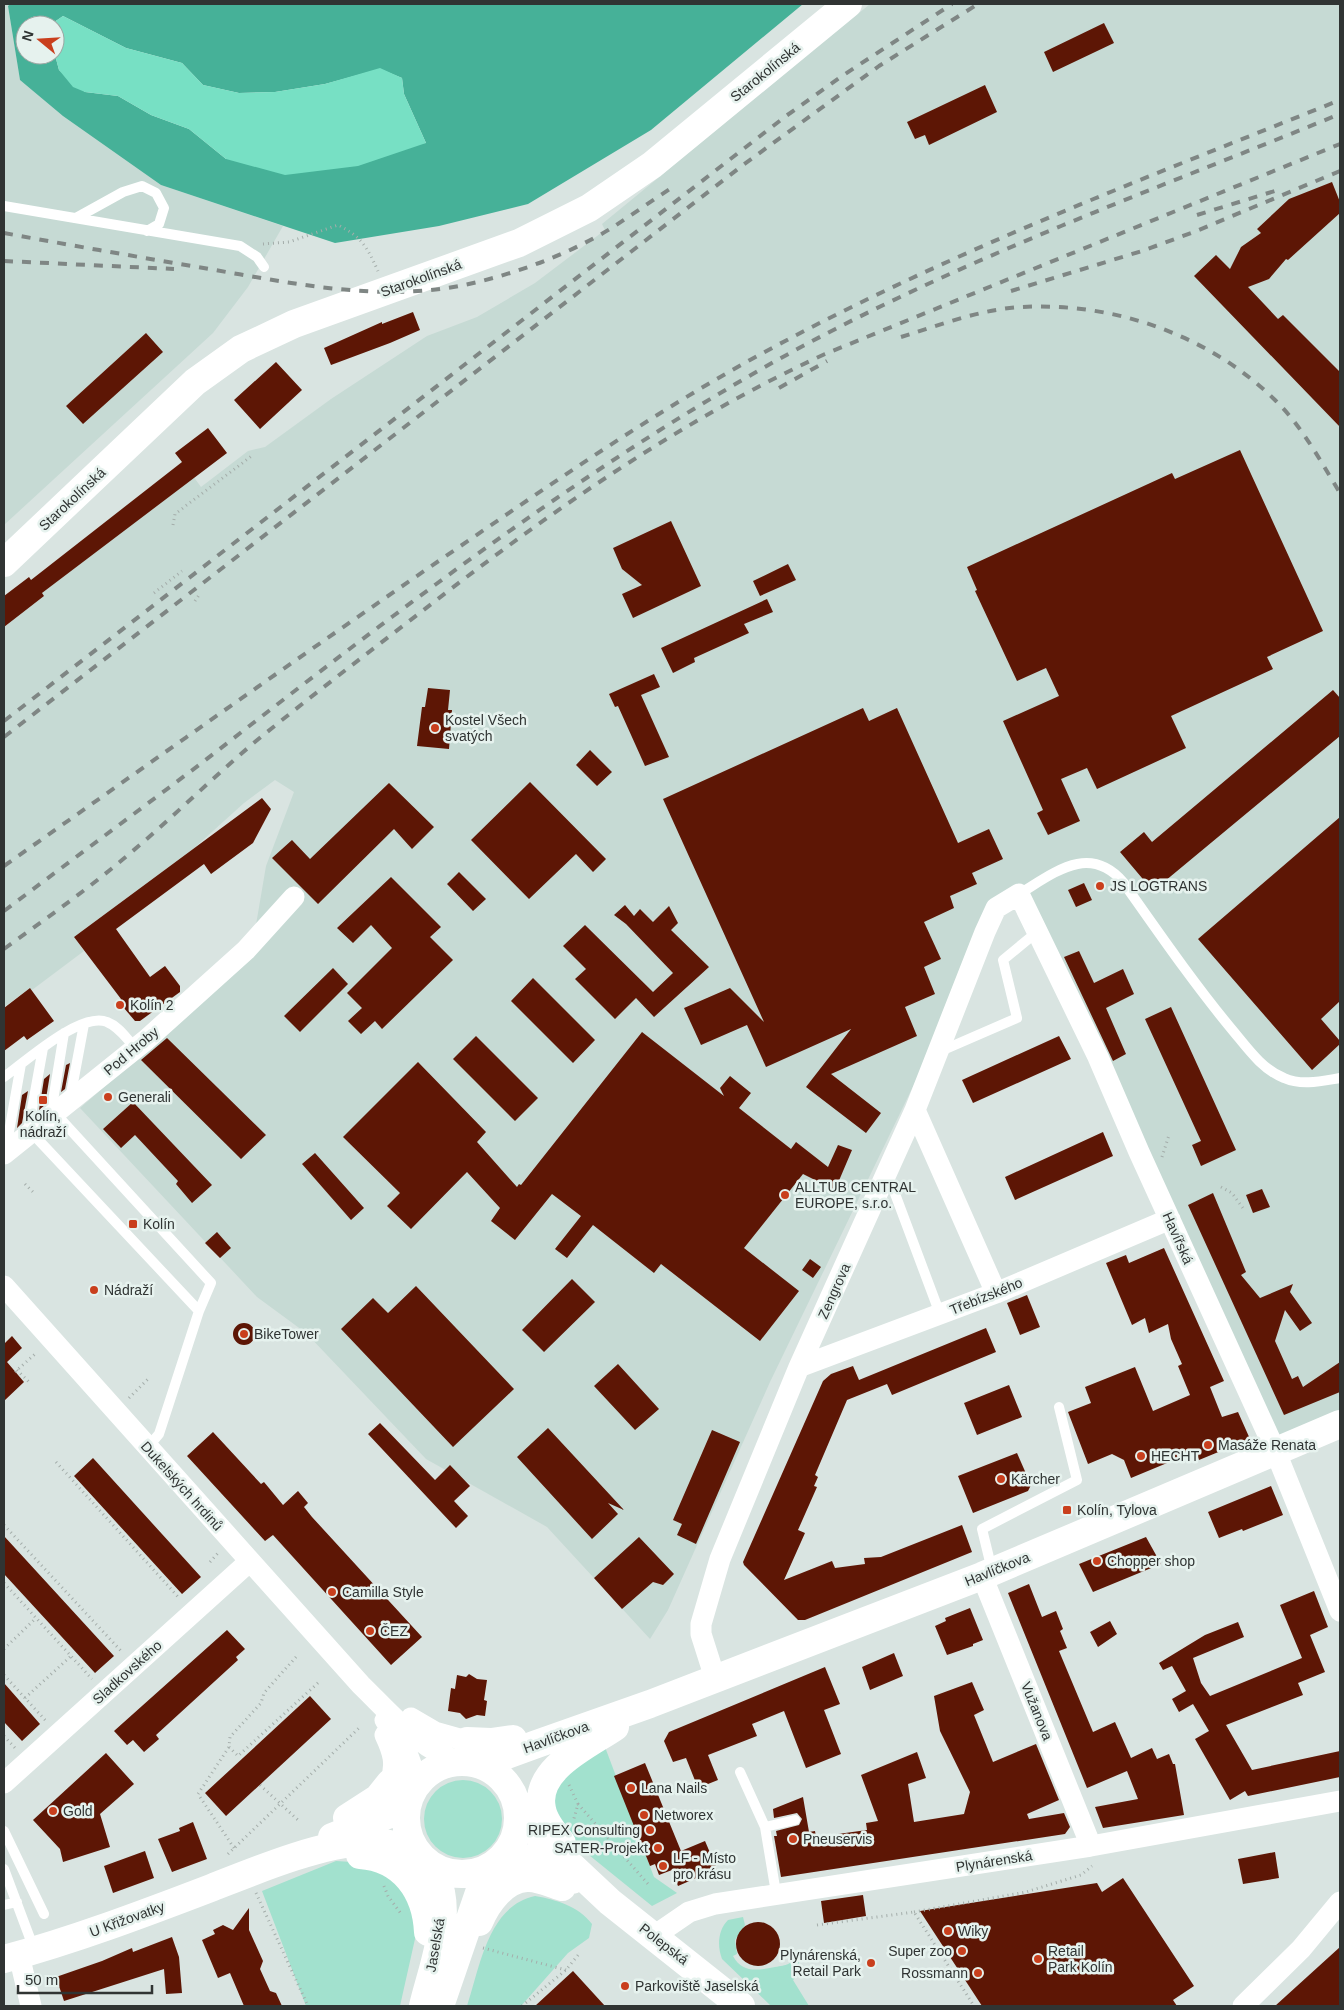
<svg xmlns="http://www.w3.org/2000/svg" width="1344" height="2010" font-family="Arial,sans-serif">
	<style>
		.built { fill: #c6dad4 }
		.green { fill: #a2e1ce }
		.forest { fill: #46b198; fill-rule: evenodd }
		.water { fill: #77e0c4 }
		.building { fill: #5d1605 }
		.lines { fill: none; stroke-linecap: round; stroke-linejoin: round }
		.path { stroke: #a4adaa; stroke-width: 3; stroke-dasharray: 1 4; stroke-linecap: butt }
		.lane { stroke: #fff; stroke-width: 10 }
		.street { stroke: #fff; stroke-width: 21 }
		.secondary { stroke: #fff; stroke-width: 28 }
		.rail { stroke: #7f8684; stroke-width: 4; stroke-dasharray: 9 9; stroke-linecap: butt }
		.poi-dot { fill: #c93f1d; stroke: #e6f2ee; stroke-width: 2 }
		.labels { text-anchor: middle; stroke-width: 5; stroke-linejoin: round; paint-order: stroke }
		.street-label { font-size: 14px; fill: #303433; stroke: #e6f2ee }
		.poi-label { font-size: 14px; fill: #303433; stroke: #e6f2ee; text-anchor: start }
	</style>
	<rect width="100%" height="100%" fill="#d9e4e1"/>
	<path class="built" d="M4 4H10L8 6 20 80 161 185 283 226 248 287 213 333 4 525Z
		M870 4H1340V1438L1288 1458 1009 888 770 1382 668 1610 650 1639 547 1527 426 1459 306 1333 257 1297 80 1108 250 960 266 866 294 792 275 780 244 803 193 849 74 937 84 951 32 990 30 988 4 1007V627L44 596 42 593 193 476 201 487 248 451 265 447 331 399 427 336 477 317 535 283 605 230 602 224Z"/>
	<path class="green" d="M605 1747 654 1877 677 1893 652 1906 563 1834C556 1819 548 1792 559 1777 564 1770 596 1753 605 1747Z
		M424 1819a39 39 0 1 1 78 0a39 39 0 1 1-78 0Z
		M336 1861 383 1864 405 1881 419 1921 400 2006H306L262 1891Z
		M535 1896C557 1900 578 1906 592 1924L589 1938 568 1953 521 2006H467C480 1967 488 1906 535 1896Z
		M743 1917 745 1925 735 1940 737 1954 733 1956C743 1974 758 1970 775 1967 787 1965 791 1965 797 1954L801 1973 793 1980 809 2006H771L722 1959C717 1946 718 1930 728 1920Z"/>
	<path class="forest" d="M10 4H803L651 130 528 204 439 226 335 243 161 185 63 116 20 80 8 6ZM63 16 126 48 182 63 203 85 239 93 275 92 325 84 380 69 402 78 404 94 426 143 226 159 189 129 151 115 118 96 85 92 59 70 55 55H25V25H50Z"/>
	<path class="water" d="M63 16 126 48 182 63 203 85 239 93 275 92 325 84 380 68 402 78 404 94 426 143 358 166 285 175 226 159 189 129 151 115 118 96 85 92 73 87 59 70 55 55V25H50Z"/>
	<path class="building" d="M1104 23 1114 43 1053 72 1044 52Z
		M985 85 997 112 929 145 925 135 915 139 907 122Z
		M1332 182 1340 202V213L1288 260 1286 259 1269 279 1248 287 1278 319 1283 315 1340 372V427L1194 276 1216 255 1230 269 1241 247 1261 233 1257 229 1289 199Z
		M413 312 420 330 390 343 331 365 324 348 382 322V324Z
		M146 333 163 352 83 424 66 406Z
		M276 362 302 390 260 429 234 400Z
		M208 428 227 453 42 593 44 596 4 627V596L29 577 31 580 182 462 175 453Z
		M1240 450 1323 631 1267 657 1273 669 1171 716 1186 748 1097 789 1087 768 1061 779 1080 821 1048 835 1037 813 1043 810 1003 721 1059 696 1046 668 1017 681 975 591 977 590 967 567 1172 473 1175 479Z
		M671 521 701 586 633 618 622 594 642 585 622 569 613 548Z
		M788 564 796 580 760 596 753 581Z
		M767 599 773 612 744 624 749 633 694 658 695 662 673 673 661 648Z
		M654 674 660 687 641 695 669 757 645 766 618 706 615 707 609 694Z
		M428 688 450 690 448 710H452L449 749 417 746 422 707H425Z
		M1333 690 1340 698V736L1153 891 1120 852 1144 832 1152 842Z
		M863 708 869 721 897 708 958 843 989 829 1003 859 972 873 977 884 950 896 954 908 924 922 941 959 924 967 935 994 905 1007 917 1036 831 1074 881 1113 866 1133 806 1087 851 1029 766 1067 747 1025 701 1045 684 1008 730 988 764 1022 663 799Z
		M590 750 612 772 597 786 576 765Z
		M530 782 606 859 593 872 576 854 529 899 471 840Z
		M389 783 434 827 412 849 394 829 318 904 272 858 292 840 310 859Z
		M262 798 271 809 253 843 211 874 204 864 116 929 150 977 165 966 180 986V992L140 1021H135L118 1001 121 999 74 937Z
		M1340 817V1001L1321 1019 1340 1041V1044L1312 1070 1198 939Z
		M459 872 486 899 473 911 447 884Z
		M391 877 441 927 430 937 453 960 382 1029 375 1021 361 1034 348 1021 362 1008 347 993 392 948 371 925 353 943 337 928Z
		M1084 883 1092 900 1076 907 1068 890Z
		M625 905 634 916 640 909 653 922 669 906 678 923 671 930 709 967 654 1017 636 998 615 1019 575 979 586 969 563 946 585 925 653 992 673 973 626 924 614 915Z
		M1079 951 1094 983 1123 969 1134 994 1106 1008 1126 1054 1113 1061 1064 957Z
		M333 968 348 984 300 1032 284 1016Z
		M533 978 595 1040 573 1063 511 1001Z
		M30 988 54 1021 27 1040 24 1036 4 1051V1008Z
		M1171 1007 1236 1150 1201 1166 1192 1145 1201 1141 1145 1019Z
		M642 1032 724 1096 720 1088 730 1076 751 1093 739 1108 791 1149 796 1142 828 1167 838 1145 852 1150 835 1190 803 1174 744 1248 799 1291 760 1341 661 1264 654 1273 593 1225 567 1258 555 1249 581 1216 552 1194 515 1240 491 1221 500 1208 467 1172 411 1229 387 1206 400 1193 343 1137 418 1062 486 1132 477 1142 517 1187 519 1184 521 1185Z
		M476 1036 538 1098 515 1121 453 1059Z
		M1059 1036 1071 1059 973 1103 962 1080Z
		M167 1038 266 1135 241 1159 141 1060Z
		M70 1063 65 1089 61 1092 66 1065Z
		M50 1074 45 1105 39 1110 44 1079Z
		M28 1091 22 1123 17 1128 22 1095Z
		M133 1102 212 1185 192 1203 176 1184 178 1181 135 1135 121 1148 103 1129Z
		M1103 1132 1113 1156 1015 1200 1005 1177Z
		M315 1153 364 1208 351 1220 302 1164Z
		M1262 1189 1270 1207 1253 1213 1246 1195Z
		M1213 1193 1246 1272 1241 1275 1260 1298 1293 1284 1290 1292 1312 1323 1300 1331 1285 1310 1275 1341 1292 1379 1298 1376 1303 1387 1340 1362V1392L1284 1415 1188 1205Z
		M217 1232 231 1248 220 1258 205 1243Z
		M1164 1248 1224 1381 1210 1387 1222 1417 1238 1412 1250 1439 1199 1460 1196 1451 1131 1478 1124 1460 1112 1454 1088 1464 1068 1412 1091 1403 1085 1387 1135 1367 1153 1411 1190 1395 1178 1366 1182 1364 1171 1339 1168 1324 1149 1333 1145 1318 1132 1325 1106 1263 1126 1255 1129 1263Z
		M810 1259 821 1267 813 1278 802 1270Z
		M572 1279 595 1302 544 1352 522 1330Z
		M416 1286 514 1389 453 1447 341 1329 373 1298 388 1313Z
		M1027 1295 1040 1327 1020 1335 1007 1303Z
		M233 1334a11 11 0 1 1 22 0a11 11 0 1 1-22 0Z
		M986 1328 996 1352 892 1395 887 1384 847 1400 815 1475 818 1477 814 1486 817 1487 798 1530 805 1533 784 1580 832 1561 835 1568 865 1564 864 1558 881 1557 962 1525 972 1552 805 1620H798L744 1565 743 1562 823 1381 831 1374 853 1366 859 1380Z
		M12 1336 22 1348 7 1362 24 1382 4 1401V1344Z
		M618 1364 659 1409 635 1430 594 1386Z
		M1009 1385 1022 1417 977 1435 964 1403Z
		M380 1423 435 1480 450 1465 470 1486 454 1501 468 1516 456 1528 368 1434Z
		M548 1428 624 1510 608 1503 618 1514 592 1539 517 1457Z
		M712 1430 740 1442 696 1544 677 1535 682 1524 673 1520Z
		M213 1432 261 1484 264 1482 283 1505 298 1491 308 1503 304 1507 312 1517 422 1637 391 1665 273 1535 265 1541 187 1456Z
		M1017 1453 1031 1485 1028 1491 973 1513 958 1476Z
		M93 1458 201 1577 182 1594 74 1476Z
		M1271 1486 1283 1515 1243 1531 1242 1529 1219 1538 1208 1512Z
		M4 1536 114 1656 95 1673 4 1574Z
		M639 1537 674 1574 663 1585 653 1582 622 1609 594 1578Z
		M1146 1537 1161 1564 1093 1592 1079 1564Z
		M1029 1584 1042 1617 1056 1611 1063 1629 1060 1631 1067 1648 1059 1651 1093 1732 1115 1722 1131 1758 1152 1748 1157 1759 1169 1754 1173 1764H1175L1184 1815 1103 1828 1095 1807 1138 1799 1127 1771 1087 1788 1008 1593Z
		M1314 1591 1328 1627 1310 1635 1325 1672 1298 1683 1303 1695 1226 1725 1252 1770 1340 1751V1777L1248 1796 1245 1791 1230 1800 1195 1739 1209 1731 1193 1704 1179 1712 1172 1699 1186 1691 1172 1666 1163 1670 1159 1663 1205 1635 1238 1622 1244 1637 1193 1658 1201 1683 1210 1696 1302 1658 1280 1605Z
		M970 1608 983 1640 973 1644V1646L947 1655 935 1626 946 1621 945 1618Z
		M1110 1621 1117 1634 1098 1647 1090 1632Z
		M227 1630 245 1649 236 1657 238 1660 156 1735 159 1739 144 1752 133 1740 127 1745 114 1731Z
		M894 1653 903 1676 870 1690 862 1667Z
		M825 1667 840 1704 824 1710 841 1754 806 1768 784 1711 752 1724 757 1736 708 1755 718 1780 698 1788 686 1758 673 1762 664 1741 669 1732Z
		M469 1674 477 1679 487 1680 484 1700 487 1701 485 1716 477 1715 466 1719 460 1713 448 1711 451 1688 455 1689 457 1675 466 1677Z
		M972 1682 984 1710 974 1715 993 1762 1036 1744 1059 1800 1027 1814 1029 1819 1064 1813 1070 1827 1065 1834 781 1877 774 1836H777L776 1831 799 1825 802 1819 797 1813 774 1818 773 1809 803 1797 809 1832 815 1831 816 1837 867 1830 866 1823 878 1821 861 1775 917 1752 926 1778 908 1784 914 1822 964 1814 970 1792 940 1731 934 1696Z
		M4 1683 40 1724 22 1741 4 1722Z
		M310 1696 331 1719 226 1816 205 1793Z
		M106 1753 134 1784 100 1814 110 1847 63 1862 60 1849 33 1820Z
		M645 1763 681 1851 705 1841 717 1869 678 1886 672 1870 659 1875 655 1864 650 1866 614 1776Z
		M193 1822 207 1859 172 1872 158 1839 180 1831 179 1828Z
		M145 1851 154 1878 113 1893 104 1866Z
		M1275 1852 1279 1878 1243 1884 1238 1859Z
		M1123 1878 1194 1986 1173 2000 1177 2006H982L920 1911 1097 1883 1102 1892Z
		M863 1895 866 1916 824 1923 821 1901Z
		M249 1908V1930L263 1961 260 1969 270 1991 276 1993 282 2006H244L230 1973 218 1978 202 1940 215 1934 213 1930 223 1925 233 1930Z
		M736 1944a22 22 0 1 1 44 0a22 22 0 1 1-44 0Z
		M172 1937 179 1957 182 1993 166 1994 164 1969 64 2001 56 1977 102 1961 132 1948 133 1952Z
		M1340 1947V2006H1275Z
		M573 1971 605 2006H535Z"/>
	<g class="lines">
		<path class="path" d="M263 244 289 242 338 225C362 237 367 247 378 271
			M173 525 175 514 253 455
			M154 593 182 571
			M195 601 199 595
			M1162 1157 1169 1135
			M25 1184 34 1193
			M1221 1187 1232 1193 1245 1211
			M4 1219H5
			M17 1370 31 1384
			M15 1372 35 1354
			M129 1398 149 1378
			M56 1462 180 1599
			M4 1525 122 1652
			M210 1562 219 1552
			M4 1583 92 1679
			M4 1649 36 1618
			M4 1675 46 1721
			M25 1698 71 1656
			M4 1736 15 1748
			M229 1747 238 1756 319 1682
			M260 1785 298 1820
			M569 1785 578 1804 573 1822
			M578 1804 648 1884
			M234 1848 198 1794 229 1747 230 1737 261 1703 264 1693 296 1657
			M228 1854 360 1727
			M384 1886 388 1896 402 1915
			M256 1893 308 2006
			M914 1912 1026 1892 1081 1875 1092 1866
			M817 1925 914 1912 974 2006
			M483 1948 566 1970
			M522 2006 566 1970 579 1954"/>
		<path class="lane" d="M4 206 240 246 257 257 264 267
			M76 218 123 192 142 186 156 193 164 208 159 224 147 231
			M1019 894C1054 873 1089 843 1123 882 1159 933 1194 984 1234 1032 1248 1049 1263 1070 1284 1078 1302 1086 1322 1081 1340 1078
			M941 1051 1017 1018 1003 960 1037 932
			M4 1077C25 1062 81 1011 107 1022 120 1027 127 1040 136 1048
			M70 1099 84 1024
			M51 1113 64 1033
			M55 1113 211 1283 199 1311 159 1434 148 1447
			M28 1131 43 1048
			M31 1132 199 1311
			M6 1149 21 1064
			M888 1175 940 1314
			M992 1570 982 1529 1077 1480 1059 1407
			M740 1772 765 1827
			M4 1831 44 1914
			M4 1869 34 1949
			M776 1893 765 1827 795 1820
			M4 1905 17 1902"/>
		<path class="street" d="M915 1110 996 1293
			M4 1154 146 1040 246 950 294 897
			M4 1286 361 1685C390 1713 421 1751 461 1762
			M799 1367 996 1293 1170 1219
			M982 1576 1091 1846
			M715 1678 701 1634V1624L720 1559 799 1367 915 1110 985 932 996 908 1019 894 1098 1057 1139 1152 1275 1450 1340 1611
			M411 1718 435 1732 467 1741
			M385 1720C402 1744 420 1765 411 1795
			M385 1735C393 1752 397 1764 390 1783
			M4 1783 250 1561
			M654 1936 689 1912 715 1904 1091 1846 1340 1801
			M19 1955 31 2006
			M1243 2006 1301 1949 1340 1902"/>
		<path class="secondary" d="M4 563 195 382 241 349 294 324 519 243 589 208 652 165 848 4
			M467 1741 491 1742 513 1739
			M461 1762 496 1759 534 1745 650 1704 982 1576 1340 1424
			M406 1818a56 56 0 1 1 112 0a56 56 0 1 1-112 0Z
			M517 1806 529 1826 610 1902 741 2006
			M347 1818 378 1798 390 1783
			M332 1837 395 1812 411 1795
			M562 1843C554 1833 544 1822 542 1809 533 1769 589 1745 615 1727
			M360 1855C403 1858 426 1891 428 1932
			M479 1922C487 1903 504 1879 527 1878 538 1877 551 1884 562 1887
			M4 1959C74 1940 143 1914 211 1888 254 1871 321 1843 366 1842 393 1841 424 1851 436 1877 454 1915 432 1968 423 2006
			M440 2006 483 1881C503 1838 542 1862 572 1880"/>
		<path class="rail" d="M1197 215 1278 190
			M4 233C74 246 145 258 215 270 296 284 377 301 459 286 510 276 565 256 610 229 632 215 654 199 676 185
			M4 261 174 269
			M1011 291 1142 251 1194 232 1340 171
			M901 337C940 325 981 309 1022 307 1114 302 1209 335 1275 400 1302 426 1321 462 1340 493
			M779 388 827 361
			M4 721 786 116 842 76 952 4
			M4 737 743 165 879 66 978 4
			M4 866C150 763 296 659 443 558 544 489 644 419 750 360 938 256 1141 180 1340 100
			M4 911C69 862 134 814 199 765 377 627 555 488 751 375 937 267 1142 195 1340 114
			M4 949C44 920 84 892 122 860 168 822 210 780 256 741 310 697 365 655 421 612 547 514 679 421 825 354L1340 144"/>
	</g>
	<g class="poi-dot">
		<circle cx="435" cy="728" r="5"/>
		<circle cx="1100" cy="886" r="5"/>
		<circle cx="120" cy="1005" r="5"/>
		<circle cx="108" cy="1097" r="5"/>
		<rect x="38" y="1095" width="10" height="10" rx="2.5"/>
		<circle cx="785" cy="1195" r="5"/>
		<rect x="128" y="1219" width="10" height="10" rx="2.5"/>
		<circle cx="94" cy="1290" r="5"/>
		<circle cx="244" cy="1334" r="5"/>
		<circle cx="1208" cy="1445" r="5"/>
		<circle cx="1141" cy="1456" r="5"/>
		<circle cx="1001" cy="1479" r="5"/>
		<rect x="1062" y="1505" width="10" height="10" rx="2.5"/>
		<circle cx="1097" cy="1561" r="5"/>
		<circle cx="332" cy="1592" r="5"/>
		<circle cx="370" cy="1631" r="5"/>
		<circle cx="631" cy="1788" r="5"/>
		<circle cx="53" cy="1811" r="5"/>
		<circle cx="644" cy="1815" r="5"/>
		<circle cx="650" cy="1830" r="5"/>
		<circle cx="793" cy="1839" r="5"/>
		<circle cx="658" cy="1848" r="5"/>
		<circle cx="663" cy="1866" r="5"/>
		<circle cx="948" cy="1931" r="5"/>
		<circle cx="962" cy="1951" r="5"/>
		<circle cx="1038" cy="1959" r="5"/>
		<circle cx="871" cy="1963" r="5"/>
		<circle cx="978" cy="1973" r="5"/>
		<circle cx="625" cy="1986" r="5"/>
	</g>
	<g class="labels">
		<g class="street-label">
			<text transform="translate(765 72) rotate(-39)" y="5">Starokolínská</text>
			<text transform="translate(421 278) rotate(-20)" y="5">Starokolínská</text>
			<text transform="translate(72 499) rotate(-43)" y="5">Starokolínská</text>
			<text transform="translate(131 1051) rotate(-40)" y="5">Pod Hroby</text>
			<text transform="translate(1178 1238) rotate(66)" y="5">Havířská</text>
			<text transform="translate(834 1291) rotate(-66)" y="5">Zengrova</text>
			<text transform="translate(986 1296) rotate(-22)" y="5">Třebízského</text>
			<text transform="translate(182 1486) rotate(48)" y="5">Dukelských hrdinů</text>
			<text transform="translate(997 1569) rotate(-22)" y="5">Havlíčkova</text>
			<text transform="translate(127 1672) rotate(-42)" y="5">Sladkovského</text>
			<text transform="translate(1037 1711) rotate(68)" y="5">Vužanova</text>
			<text transform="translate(556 1737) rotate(-20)" y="5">Havlíčkova</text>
			<text transform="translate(994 1861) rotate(-9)" y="5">Plynárenská</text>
			<text transform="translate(127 1919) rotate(-20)" y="5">U Křižovatky</text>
			<text transform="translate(664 1944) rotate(38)" y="5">Polepská</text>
			<text transform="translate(435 1945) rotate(-80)" y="5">Jaselská</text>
		</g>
		<g class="poi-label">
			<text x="445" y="725">Kostel Všech<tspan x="445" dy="16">svatých</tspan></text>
			<text x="1110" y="891">JS LOGTRANS</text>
			<text x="130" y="1010">Kolín 2</text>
			<text x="118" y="1102">Generali</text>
			<text x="43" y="1121" text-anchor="middle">Kolín,<tspan x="43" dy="16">nádraží</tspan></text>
			<text x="795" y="1192">ALLTUB CENTRAL<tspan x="795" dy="16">EUROPE, s.r.o.</tspan></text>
			<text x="143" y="1229">Kolín</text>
			<text x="104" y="1295">Nádraží</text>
			<text x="254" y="1339">BikeTower</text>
			<text x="1218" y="1450">Masáže Renata</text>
			<text x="1151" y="1461">HECHT</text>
			<text x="1011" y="1484">Kärcher</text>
			<text x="1077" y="1515">Kolín, Tylova</text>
			<text x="1107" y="1566">Chopper shop</text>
			<text x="342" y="1597">Camilla Style</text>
			<text x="380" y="1636">ČEZ</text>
			<text x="641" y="1793">Lana Nails</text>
			<text x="63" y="1816">Gold</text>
			<text x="654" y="1820">Networex</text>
			<text x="640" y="1835" text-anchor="end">RIPEX Consulting</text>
			<text x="803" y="1844">Pneuservis</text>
			<text x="648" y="1853" text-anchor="end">SATER-Projekt</text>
			<text x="673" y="1863">LF - Místo<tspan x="673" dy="16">pro krásu</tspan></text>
			<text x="958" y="1936">Wiky</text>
			<text x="952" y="1956" text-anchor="end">Super zoo</text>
			<text x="1048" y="1956">Retail<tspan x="1048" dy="16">Park Kolín</tspan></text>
			<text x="861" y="1960" text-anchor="end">Plynárenská,<tspan x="861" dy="16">Retail Park</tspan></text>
			<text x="968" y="1978" text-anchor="end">Rossmann</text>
			<text x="635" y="1991">Parkoviště Jaselská</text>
		</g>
	</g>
	<rect width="1344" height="2010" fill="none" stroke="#303433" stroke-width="10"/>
	<g transform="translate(40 40) rotate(288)"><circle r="24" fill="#e6f2ee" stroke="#9da6a3"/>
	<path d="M0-4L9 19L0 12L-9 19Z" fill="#c93f1d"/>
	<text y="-8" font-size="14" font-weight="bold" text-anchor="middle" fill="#303433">N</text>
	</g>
	<path d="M18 1985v8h134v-8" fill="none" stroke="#303433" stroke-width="2.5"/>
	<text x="25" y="1985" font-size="15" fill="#303433" stroke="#e6f2ee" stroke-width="4" paint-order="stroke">50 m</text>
</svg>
